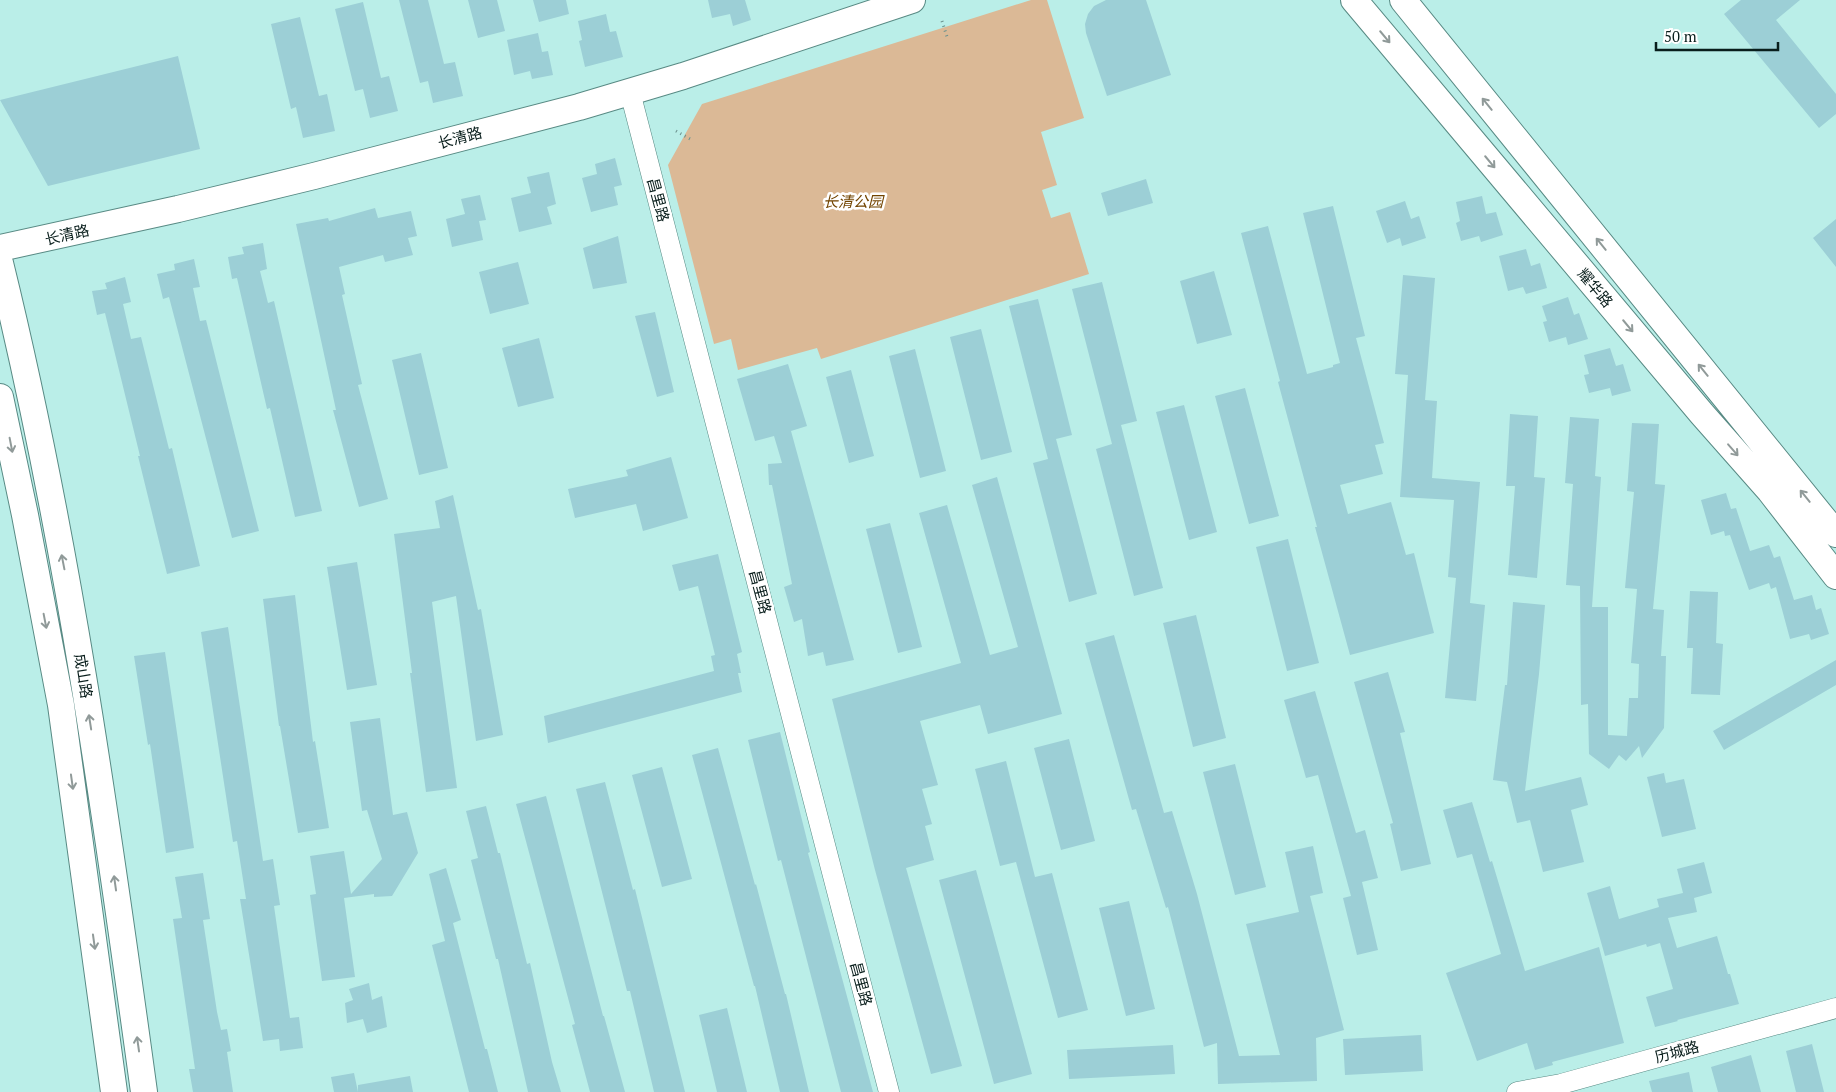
<svg xmlns="http://www.w3.org/2000/svg" width="1836" height="1092" font-family="'PT Serif','Noto Sans SC',serif">
	<style>
		.green { fill: #dbb996 }
		.building { fill: #9ccfd6 }
		.lines { fill: none; stroke-linecap: round; stroke-linejoin: round }
		.minor-casing { stroke: #588a84; stroke-width: 21 }
		.major-casing { stroke: #588a84; stroke-width: 28 }
		.path { stroke: #6c928e; stroke-width: 3; stroke-dasharray: 1 4; stroke-linecap: butt }
		.minor { stroke: #fff; stroke-width: 20 }
		.major { stroke: #fff; stroke-width: 26 }
		.oneway { stroke: #909a99 }
		.labels { text-anchor: middle; stroke-width: 5; stroke-linejoin: round; paint-order: stroke }
		.street-label { font-size: 15px; fill: #091e1c; stroke: #fff }
		.park-label { font-size: 15px; font-style: italic; fill: #724400; stroke: #fff }
	</style>
	<rect width="100%" height="100%" fill="#baeee8"/>
	<path class="green" d="M1031 0H1047L1084 118 1041 132 1057 185 1042 190 1051 218 1070 212 1089 274 821 359 817 348 738 370 731 339 714 344 668 165 702 104Z"/>
	<path class="building" d="M399 0H428L444 64 455 62 463 96 433 103 428 81 420 83Z
		M468 0H497L505 31 478 38Z
		M533 0H566L569 14 539 22Z
		M708 0H745L751 20 733 26 730 14 712 18Z
		M1106 0H1146L1171 75 1107 96 1086 33 1085 24 1088 14 1094 6Z
		M1741 0H1800L1776 20 1836 94V114L1819 128 1724 14Z
		M363 2 381 78 389 76 398 111 370 118 363 89 355 91 335 9Z
		M606 14 610 32 616 31 623 57 585 67 579 41 582 40 578 21Z
		M300 17 319 96 327 94 335 131 303 138 296 107 291 109 271 24Z
		M538 33 542 52 548 51 553 75 532 79 530 71 514 75 507 40Z
		M178 56 200 149 48 186 0 100Z
		M615 158 622 185 614 187 618 205 591 212 582 178 597 174 595 164Z
		M549 172 556 204 547 207 552 224 519 232 511 198 531 193 527 177Z
		M1146 179 1153 203 1108 216 1101 193Z
		M480 195 486 220 479 221 483 240 452 247 446 219 465 214 461 199Z
		M1482 196 1486 214 1496 212 1503 235 1481 242 1479 236 1461 241 1456 223 1460 221 1456 202Z
		M1405 201 1411 219 1419 216 1426 238 1402 246 1400 238 1387 243 1376 211Z
		M1333 206 1365 336 1356 338 1384 443 1375 445 1383 474 1340 485 1348 514 1391 502 1406 555 1414 553 1434 633 1350 655 1315 527H1317L1278 382 1280 381 1241 233 1268 226 1307 374 1333 367V365L1340 363 1303 213Z
		M375 208 378 218 411 211 417 236 408 238 413 255 385 262 383 255 339 267 345 294 342 295 362 384 358 385 388 499 359 507 333 410H336L296 224 328 218 329 221Z
		M1836 219V267L1813 238Z
		M618 236 627 283 593 289 583 248Z
		M263 243 267 269 260 271 268 303 274 301 322 511 295 517 270 408 267 409 237 278 232 279 228 257 244 254 242 247Z
		M1526 249 1531 266 1540 263 1547 288 1526 294 1523 287 1508 291 1499 256Z
		M194 259 200 287 193 288 200 321 206 320 259 531 232 538 169 297 163 299 157 274 175 270 174 264Z
		M518 262 529 304 490 314 479 272Z
		M1214 271 1232 335 1197 344 1180 281Z
		M1403 275 1435 278 1425 400 1437 401 1432 478 1480 482 1470 603 1485 605 1476 701 1445 698 1456 578 1448 577 1454 500 1400 497 1408 375 1395 374Z
		M125 277 131 302 123 304 131 339 141 337 169 449 172 448 200 566 167 574 138 456H140L105 313 97 315 92 291 107 289 105 283Z
		M1102 282 1137 421 1121 425 1163 588 1134 596 1096 449 1112 444 1072 289Z
		M1568 297 1574 315 1579 313 1588 339 1568 345 1566 337 1549 342 1543 322 1547 321 1542 306Z
		M1038 299 1072 435 1056 439 1097 594 1069 602 1033 463 1048 459 1009 306Z
		M655 312 674 392 657 397 635 316Z
		M981 329 1012 452 981 460 950 337Z
		M539 338 554 398 518 407 502 348Z
		M1610 348 1616 366 1623 364 1631 391 1612 396 1610 388 1589 393 1584 375 1589 374 1584 355Z
		M915 349 946 471 920 478 889 356Z
		M421 353 448 468 419 475 392 360Z
		M788 364 807 426 791 431 854 660 826 666 823 652 808 656 802 619 794 622 784 587 792 584 772 485H769L768 464 782 463 774 436 755 441 737 379Z
		M851 370 874 456 849 463 826 377Z
		M1245 388 1279 516 1249 524 1215 396Z
		M1184 405 1217 532 1189 540 1156 412Z
		M1510 414 1538 416 1534 477 1545 478 1537 578 1508 575 1515 486H1506Z
		M1570 417 1599 419 1595 476 1601 477 1592 607H1608V735L1627 736 1629 698H1638L1639 664 1631 663 1637 589 1625 588 1634 492 1627 491 1632 423 1659 424 1655 484 1665 485 1653 609 1664 610 1661 656H1666L1664 728 1642 758 1639 746 1626 761 1619 755 1609 769 1589 754 1588 704 1581 705 1580 586 1566 585 1573 484 1565 483Z
		M671 457 688 518 643 531 636 504 575 518 568 489 628 476 626 470Z
		M997 477 1062 714 988 734 980 705 920 721 938 785 922 789 932 824 925 826 934 860 906 868 962 1066 931 1074 875 870 832 699 961 663 919 513 947 505 990 655 1018 647 972 485Z
		M1726 493 1731 509 1736 508 1750 551 1769 545 1774 558 1780 556 1794 600 1812 595 1816 610 1821 608 1829 634 1811 640 1809 634 1790 639 1776 587 1771 589 1769 583 1749 590 1730 535 1725 536 1724 531 1711 535 1701 500Z
		M453 495 478 610 481 609 503 735 476 741 456 596 432 602 457 788 426 792 410 673H412L394 534 440 528 435 501Z
		M890 523 922 647 898 653 866 529Z
		M1288 539 1319 663 1287 671 1256 547Z
		M718 554 742 652 737 654 741 673H738L742 692 548 743 544 716 714 671 711 656 715 655 698 586 679 591 672 565Z
		M357 562 377 685 347 690 327 567Z
		M1690 591 1718 592 1716 643 1723 644 1720 695 1691 694 1693 648H1687Z
		M295 595 313 742 315 741 329 828 298 833 280 726H279L263 599Z
		M1513 602 1545 605 1539 674 1525 791 1581 777 1588 805 1571 810 1584 862 1543 872 1530 820 1517 823 1507 782 1493 780 1505 685H1507Z
		M1196 615 1226 738 1193 747 1163 623Z
		M228 627 263 861 273 859 280 905 274 906 290 1018 299 1017 303 1048 280 1051 279 1039 263 1041 240 899H246L237 841 233 842 201 632Z
		M1114 635 1164 813 1172 811 1197 894 1239 1056 1280 1055 1246 924 1299 912 1285 852 1313 846 1323 893 1310 896 1344 1030 1316 1038 1317 1081 1218 1084 1217 1043 1204 1047 1168 907 1166 908 1136 809 1132 810 1085 643Z
		M165 652 194 848 166 853 150 744 148 745 134 656Z
		M1836 660V685L1724 750 1713 731Z
		M1388 672 1405 732 1400 733 1431 864 1401 871 1390 824 1393 823 1354 682Z
		M1315 691 1356 833 1365 830 1378 878 1362 882 1378 950 1357 955 1343 898 1351 896 1318 775 1306 778 1284 700Z
		M380 718 393 815 407 812 418 853 392 896 374 897V894L344 898 355 977 322 981 310 895 316 894 310 856 344 851 351 894 382 859 367 810 362 811 350 722Z
		M780 732 810 852 808 853 873 1092H841L781 860 778 861 748 740Z
		M1069 739 1095 841 1061 850 1034 748Z
		M718 748 755 885 756 884 785 994H786L809 1092H780L755 986H754L692 755Z
		M1006 761 1035 877 1052 873 1088 1010 1058 1018 1016 862 1000 866 975 769Z
		M1235 764 1266 887 1235 895 1203 772Z
		M662 767 692 879 662 887 632 775Z
		M1664 773 1666 783 1684 779 1696 829 1662 837 1647 777Z
		M605 782 633 890 635 889 685 1092H654L630 991H627L576 789Z
		M546 796 603 1016H604L625 1092H590L572 1025 575 1024 516 804Z
		M1472 802 1490 862 1492 861 1525 971 1599 947 1624 1043 1552 1062 1553 1065 1535 1070 1527 1043 1477 1061 1446 973 1501 954 1472 854 1457 858 1443 810Z
		M486 806 498 853H500L527 964 530 963 552 1062 561 1092H528L498 959H496L471 860 478 858 466 811Z
		M1704 862 1712 893 1694 898 1697 912 1668 918 1677 948 1717 936 1728 974H1730L1739 1004 1677 1020 1678 1021 1655 1027 1646 997 1673 989 1660 943 1647 947 1646 944 1605 956 1587 893 1610 886 1619 919 1659 907 1657 899 1683 893 1677 869Z
		M446 868 461 920 453 923 485 1049H487L498 1092H469L432 945 445 941 429 874Z
		M976 870 1032 1074 994 1084 939 880Z
		M203 873 210 919 203 920 217 1012 221 1030 227 1029 231 1051 227 1052 233 1092H193L189 1069H195L173 919 182 918 175 877Z
		M1129 901 1155 1009 1126 1016 1099 908Z
		M369 983 372 1000 382 996 387 1027 367 1033 363 1019 347 1023 345 1003 353 1000 349 989Z
		M727 1008 747 1092H717L699 1015Z
		M1421 1035 1423 1071 1345 1075 1343 1039Z
		M1812 1044 1824 1092H1796L1786 1051Z
		M1173 1045 1175 1074 1069 1079 1067 1050Z
		M1751 1055 1761 1092H1718L1711 1067Z
		M1689 1072 1693 1092H1652L1649 1081Z
		M354 1073 358 1092H334L331 1077Z
		M410 1076 413 1092H358V1085Z"/>
	<g class="lines">
		<g class="minor-casing">
			<path id="minor" d="M630 92 889 1092
				M1517 1092 1561 1084 1836 1008"/>
		</g>
		<g class="major-casing">
			<path id="major" d="M1354 0 1702 414 1770 491 1836 576
				M1403 0 1836 534
				M0 248 178 209 314 176 579 107 683 76 912 0
				M0 263C67 536 106 814 144 1092
				M0 397 25 515 61 705 114 1092"/>
		</g>
		<path class="path" d="M942 21 948 40
			M676 131 692 140"/>
		<use href="#minor" class="minor"/>
		<use href="#major" class="major"/>
	</g>
	<defs><path id="oneway-shaft" d="M-6 0H5M1.5-3L5.5 0L1.5 3" fill="none" stroke-width="1.6" stroke-linecap="round" stroke-linejoin="round" transform="scale(1.25)"/></defs>
	<g class="oneway">
		<use href="#oneway-shaft" transform="translate(1385 37) rotate(50)"/>
		<use href="#oneway-shaft" transform="translate(1487 104) rotate(-129)"/>
		<use href="#oneway-shaft" transform="translate(1490 162) rotate(50)"/>
		<use href="#oneway-shaft" transform="translate(1601 244) rotate(-129)"/>
		<use href="#oneway-shaft" transform="translate(1628 326) rotate(50)"/>
		<use href="#oneway-shaft" transform="translate(1703 370) rotate(-129)"/>
		<use href="#oneway-shaft" transform="translate(11 445) rotate(79)"/>
		<use href="#oneway-shaft" transform="translate(1733 450) rotate(49)"/>
		<use href="#oneway-shaft" transform="translate(1805 496) rotate(-129)"/>
		<use href="#oneway-shaft" transform="translate(63 562) rotate(-101)"/>
		<use href="#oneway-shaft" transform="translate(45 621) rotate(79)"/>
		<use href="#oneway-shaft" transform="translate(90 722) rotate(-99)"/>
		<use href="#oneway-shaft" transform="translate(72 782) rotate(82)"/>
		<use href="#oneway-shaft" transform="translate(115 883) rotate(-98)"/>
		<use href="#oneway-shaft" transform="translate(94 942) rotate(82)"/>
		<use href="#oneway-shaft" transform="translate(138 1044) rotate(-98)"/>
	</g>
	<g class="labels">
		<g class="street-label">
			<text transform="translate(460 138) rotate(-15)" y="5">长清路</text>
			<text transform="translate(658 200) rotate(75)" y="5">昌里路</text>
			<text transform="translate(67 235) rotate(-13)" y="5">长清路</text>
			<text transform="translate(1595 288) rotate(50)" y="5">耀华路</text>
			<text transform="translate(760 592) rotate(75)" y="5">昌里路</text>
			<text transform="translate(83 676) rotate(81)" y="5">成山路</text>
			<text transform="translate(861 984) rotate(75)" y="5">昌里路</text>
			<text transform="translate(1677 1052) rotate(-15)" y="5">历城路</text>
		</g>
		<g class="park-label">
			<text x="853" y="207">长清公园</text>
		</g>
	</g>
	<path d="M1656 42v8h122v-8" fill="none" stroke="#091e1c" stroke-width="2.5"/>
	<text x="1664" y="42" font-size="15" fill="#091e1c" stroke="#ffffff" stroke-width="4" paint-order="stroke">50 m</text>
</svg>
